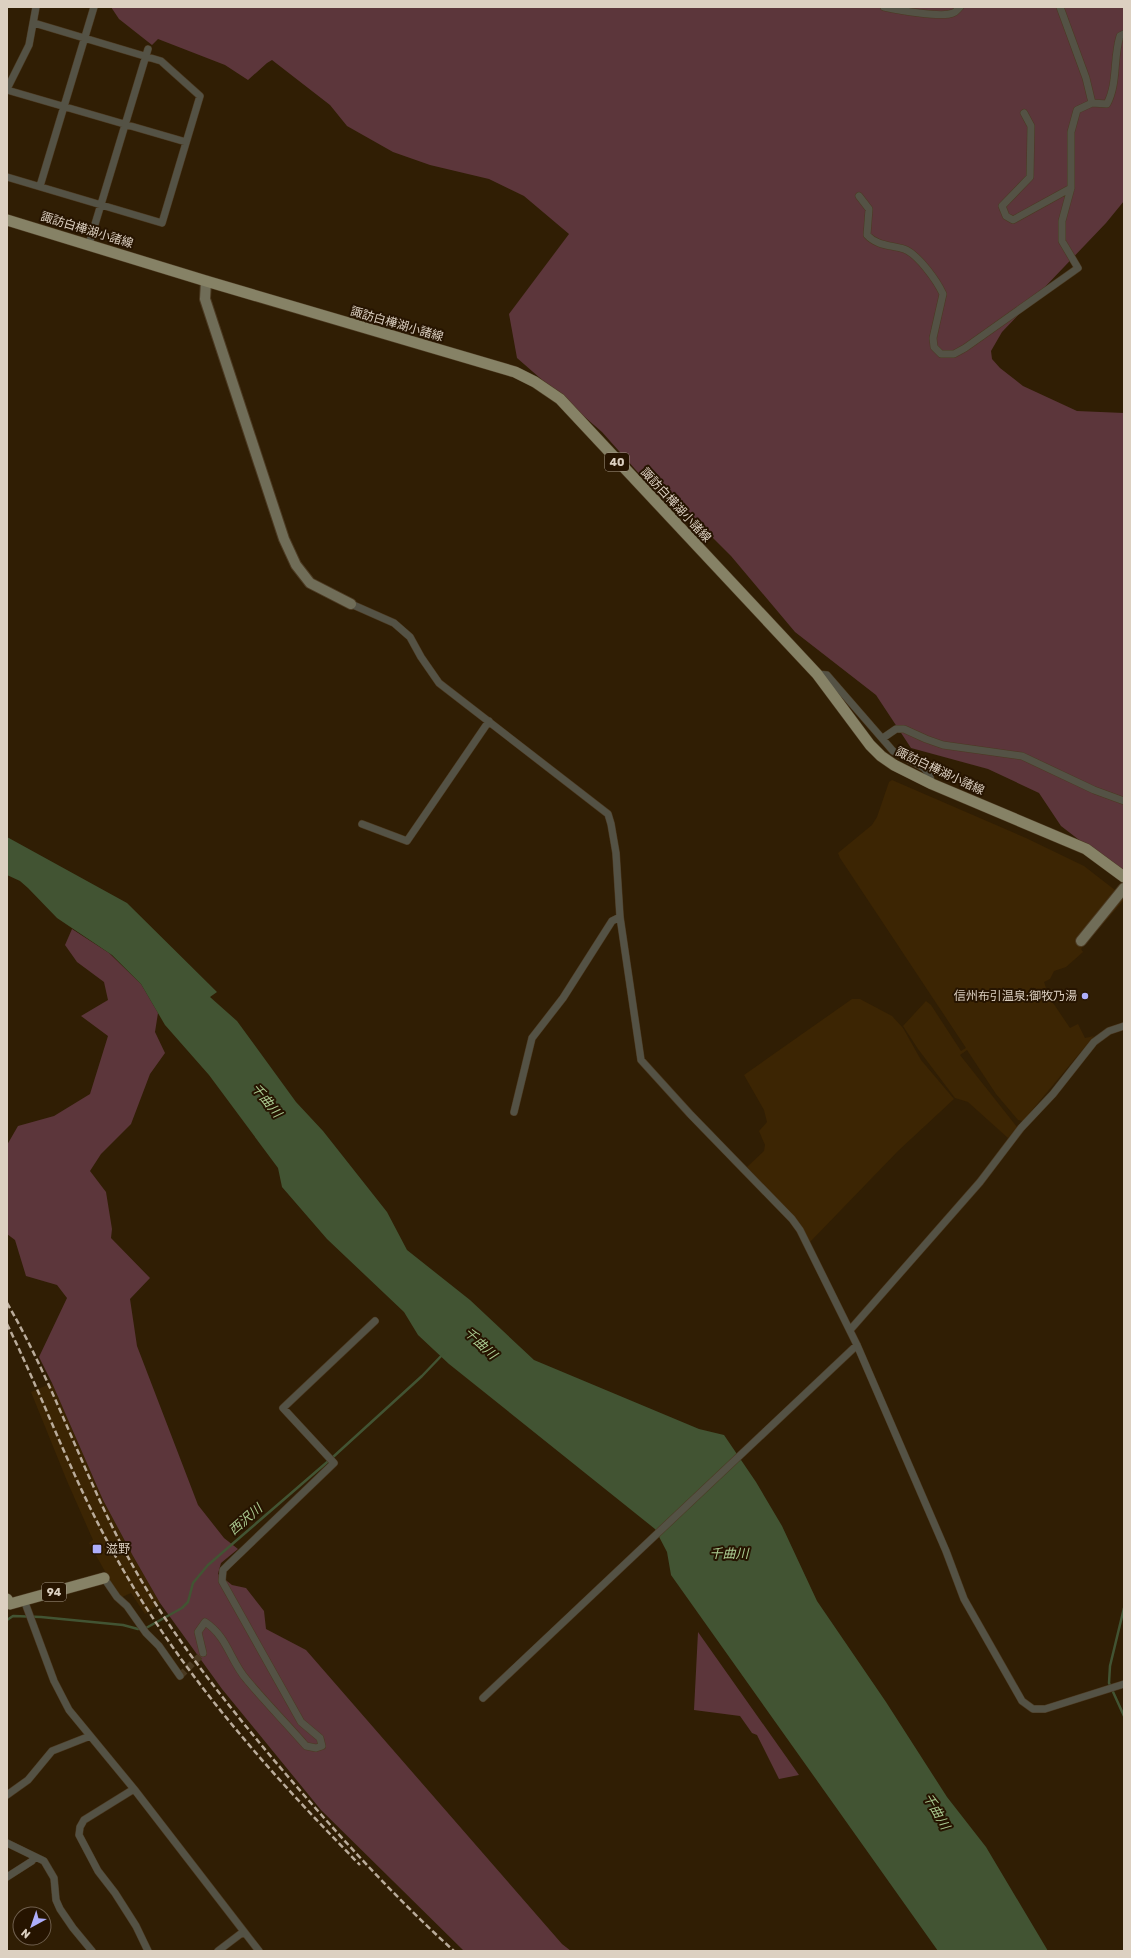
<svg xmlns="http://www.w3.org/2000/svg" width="1131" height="1958" font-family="Rubik,'Noto Sans JP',sans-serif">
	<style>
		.built { fill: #3c2503 }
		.green { fill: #5c363b }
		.water { fill: #425433 }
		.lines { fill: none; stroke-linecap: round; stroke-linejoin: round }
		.stream { stroke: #425433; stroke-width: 2.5 }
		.street-tunnel { stroke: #4a3920; stroke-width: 7; stroke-dasharray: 7 3.5; stroke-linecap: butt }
		.street-casing { stroke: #4c3a22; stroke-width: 8 }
		.secondary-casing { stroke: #4c3a22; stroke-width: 12 }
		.primary-casing { stroke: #4c3a22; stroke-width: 12 }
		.street { stroke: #545245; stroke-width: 7 }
		.secondary { stroke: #706d58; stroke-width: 10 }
		.primary { stroke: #868266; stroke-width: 11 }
		.rail { stroke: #baac9b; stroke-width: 2.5; stroke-dasharray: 6 3; stroke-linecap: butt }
		.poi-dot { fill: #aeaefa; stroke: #261400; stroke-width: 1.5 }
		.labels { text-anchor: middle; stroke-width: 4; stroke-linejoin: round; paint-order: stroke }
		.shield { fill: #261400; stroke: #a59887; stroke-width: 1 }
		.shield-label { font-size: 11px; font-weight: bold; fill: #dcd0c1 }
		.street-label { font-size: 12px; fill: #dcd0c1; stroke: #261400 }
		.poi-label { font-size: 12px; fill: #dcd0c1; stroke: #261400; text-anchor: end }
		.water-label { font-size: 13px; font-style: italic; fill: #accd92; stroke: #261400 }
	</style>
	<rect width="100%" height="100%" fill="#301e04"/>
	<path class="built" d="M892 780 1026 838 1084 866 1124 897V900L1081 949 1083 952 1066 967 1054 971 1050 979 1044 982 1049 997 1070 1028 1078 1024 1085 1038 1094 1036 1023 1121 1018 1120 996 1094 967 1050 960 1055 1017 1127 1008 1138 968 1102 955 1098 918 1049 903 1026 926 1001 931 1005 961 1051 966 1048 840 858 838 853 872 825 877 817 889 782Z
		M852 999H860L892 1016 903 1028 921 1060 954 1099 898 1151 810 1242 800 1223 747 1167 764 1151 765 1145 759 1131 767 1122 764 1110 744 1075Z
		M52 1383 103 1500 133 1556 160 1603 145 1614 131 1593 120 1598 89 1543 93 1540 67 1481 31 1392Z"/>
	<path class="green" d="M111 7H1124V201L1106 223 1002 332 991 351 992 359 1000 368 1023 386 1077 411 1124 413V870L1087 846 1061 826 1039 793 988 769 911 748 876 695 795 632 731 556 699 524 659 496 602 432 517 358 509 314 569 234 524 196 489 179 430 165 393 152 347 126 330 105 272 60 267 63 248 80 225 65 158 39 152 45 119 19Z
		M72 929 109 953 141 984 158 1013 155 1032 165 1053 150 1074 131 1124 101 1154 90 1171 106 1192 112 1229 111 1238 150 1278 130 1299 137 1346 198 1505 224 1538 238 1549 221 1563 218 1574 232 1585 246 1588 264 1611 266 1629 306 1650 562 1944 571 1951H464L321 1810 222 1689 160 1603 133 1556 103 1500 52 1383 39 1357 67 1298 57 1285 26 1276 15 1240 7 1234V1145L18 1126 54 1116 90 1094 108 1036 81 1016 108 1000 104 982 77 962 65 945Z
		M698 1632 799 1775 779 1779 757 1735 752 1733 740 1716 694 1710Z"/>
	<path class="water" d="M7 837 127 903 217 992 210 997 237 1021 296 1102 323 1131 387 1212 407 1250 470 1300 534 1360 699 1429 724 1435 756 1482 782 1526 817 1601 886 1702 947 1797 986 1847 1048 1951H938L671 1575 667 1552 655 1529 449 1364 418 1335 404 1312 327 1239 282 1187 278 1168 209 1075 165 1025 141 984 112 955 57 918 28 888 20 881 7 875Z"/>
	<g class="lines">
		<path class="stream" d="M1124 1608 1110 1666 1109 1683 1124 1716
			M7 1620 13 1616 41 1617 123 1625 138 1629 146 1628 182 1608 188 1602 193 1583 208 1565 333 1457 422 1376 444 1353"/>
		<path class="street-tunnel" d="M180 1676 203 1653"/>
		<g class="street-casing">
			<path id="street" d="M884 7C897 10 942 18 953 13 956 12 958 9 960 7
				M1060 7 1086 78 1092 103
				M7 89 29 45 36 7
				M7 90 186 142
				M1024 113 1031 126 1030 177 1002 206 1006 216 1013 220 1071 188
				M7 177 162 223 200 96 161 61 34 23
				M40 186 94 7
				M859 196 869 209 867 235C877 246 891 245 904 249 918 254 937 281 943 294L933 338 934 347 941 354H954L965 348 1078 268 1062 241V221L1071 188V132L1077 110 1092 103 1107 104C1118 83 1113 58 1120 36L1124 34
				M89 244 148 49
				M351 604 394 623 410 637 421 657 439 683 608 814 611 824 616 853 620 917 641 1060 690 1114 792 1219 800 1230 857 1345 946 1551 964 1599 1022 1701 1033 1709H1045L1124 1684
				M817 674 827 675 893 751 924 768 929 774 932 784
				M883 738 896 729H904L926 739 943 745 1022 756 1094 790 1124 801
				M362 824 407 841 489 721
				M514 1112 532 1038 563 998 612 921 620 917
				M850 1330 980 1182 1021 1128 1053 1094 1094 1042 1109 1031 1124 1026
				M104 1578 117 1597 127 1606 146 1633 159 1646 180 1676
				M24 1600 54 1681 69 1710 134 1789 259 1951
				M203 1653 198 1632 205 1622C228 1637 230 1661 247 1680 266 1703 287 1724 306 1746L316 1748 322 1746 320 1738 301 1722 222 1581 223 1570 228 1565 334 1463 283 1408 375 1321
				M483 1698 857 1345
				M134 1789 84 1820 80 1827 79 1835 98 1871 115 1893 136 1926 148 1951
				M7 1795 28 1780 52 1751 90 1736
				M7 1843 44 1861 54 1878 56 1900 60 1909 73 1928 92 1951
				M7 1877 32 1861 34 1857
				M218 1951 243 1932"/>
		</g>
		<g class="secondary-casing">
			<path id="secondary" d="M206 281 205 299 284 539 296 565 310 583 351 604
				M1081 941 1124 888"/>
		</g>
		<g class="primary-casing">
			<path id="primary" d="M7 220 206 281 515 372 535 382 560 399 817 674 870 745 881 756 894 765 932 784 1086 849 1124 877
				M7 1599 10 1604 104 1578"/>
		</g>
		<use href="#street" class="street"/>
		<use href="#secondary" class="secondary"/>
		<use href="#primary" class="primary"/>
		<path class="rail" d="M7 1303C52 1380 80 1465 121 1544 162 1623 217 1692 273 1759 330 1826 389 1892 454 1951
			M7 1324C41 1393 68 1467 104 1535 169 1660 262 1765 360 1865"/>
	</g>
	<g class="poi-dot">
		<circle cx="1085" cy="996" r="4"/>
		<rect x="92" y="1544" width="10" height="10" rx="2"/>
	</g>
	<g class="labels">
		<g class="shield">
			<rect x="605" y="453" width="24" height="18" rx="3"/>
			<rect x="42" y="1583" width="24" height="18" rx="3"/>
		</g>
		<g class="shield-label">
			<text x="617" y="466">40</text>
			<text x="54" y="1596">94</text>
		</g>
		<g class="street-label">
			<text transform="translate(87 230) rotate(17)" y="4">諏訪白樺湖小諸線</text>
			<text transform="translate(397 324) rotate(16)" y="4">諏訪白樺湖小諸線</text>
			<text transform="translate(676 505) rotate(47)" y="4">諏訪白樺湖小諸線</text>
			<text transform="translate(940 771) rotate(25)" y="4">諏訪白樺湖小諸線</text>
		</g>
		<g class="poi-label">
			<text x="1077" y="1000">信州布引温泉;御牧乃湯</text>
			<text x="106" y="1553" text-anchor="start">滋野</text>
		</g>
		<g class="water-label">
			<text transform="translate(267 1100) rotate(51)" y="5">千曲川</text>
			<text transform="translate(481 1343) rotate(43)" y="5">千曲川</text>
			<text transform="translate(245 1519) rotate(-41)" y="5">西沢川</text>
			<text x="729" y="1558">千曲川</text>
			<text transform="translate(937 1811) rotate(60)" y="5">千曲川</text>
		</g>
	</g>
	<rect width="1131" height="1958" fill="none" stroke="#dcd0c1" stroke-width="16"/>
	<g transform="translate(32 1926) rotate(220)"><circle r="19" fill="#261400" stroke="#6f5f4d"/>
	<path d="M0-3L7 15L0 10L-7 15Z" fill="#aeaefa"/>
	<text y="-6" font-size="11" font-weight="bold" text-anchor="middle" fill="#dcd0c1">N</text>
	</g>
</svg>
